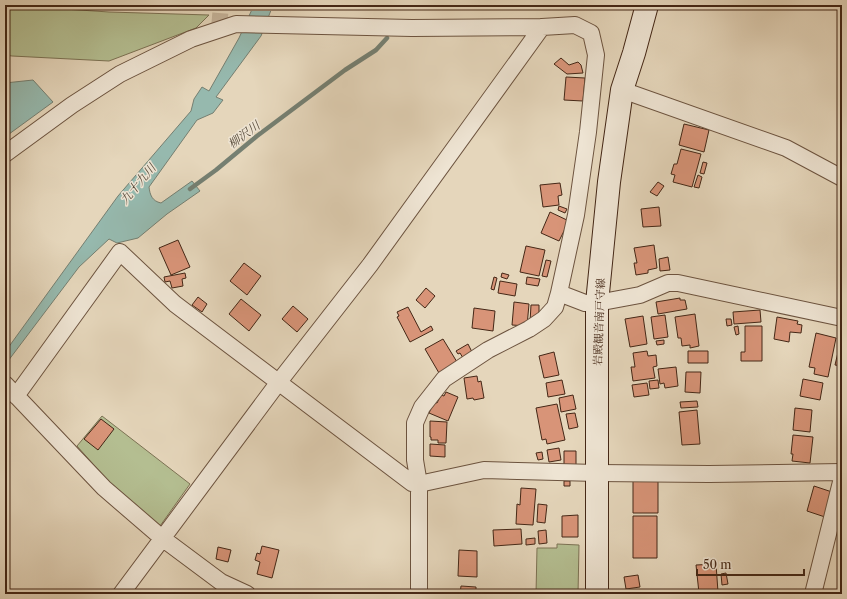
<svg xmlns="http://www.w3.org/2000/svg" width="847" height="599" font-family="'Libre Caslon Text','Noto Serif JP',serif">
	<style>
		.green { fill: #b4be91; stroke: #7c7254 }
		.water { fill: #96b9ae; stroke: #757f71 }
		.pier { fill: #e5d6bb }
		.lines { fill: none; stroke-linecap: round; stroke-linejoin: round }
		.stream { stroke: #757f71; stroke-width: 4.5 }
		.building { fill: #d89478; stroke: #442716 }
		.minor-tunnel { stroke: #c5b39a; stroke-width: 16; stroke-dasharray: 16 8; stroke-linecap: butt }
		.minor-casing { stroke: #6c533f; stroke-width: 18 }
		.secondary-casing { stroke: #442716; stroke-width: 24 }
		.minor { stroke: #eee4d3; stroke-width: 16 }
		.secondary { stroke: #eee4d3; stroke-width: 22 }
		.labels { text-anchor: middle; stroke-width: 3; stroke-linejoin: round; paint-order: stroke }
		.street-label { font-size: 11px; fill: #442716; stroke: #eee4d3 }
		.water-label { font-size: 12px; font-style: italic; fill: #584c3c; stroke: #eee4d3 }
	</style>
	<rect width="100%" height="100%" fill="#e5d6bb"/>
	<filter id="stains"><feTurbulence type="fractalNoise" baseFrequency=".005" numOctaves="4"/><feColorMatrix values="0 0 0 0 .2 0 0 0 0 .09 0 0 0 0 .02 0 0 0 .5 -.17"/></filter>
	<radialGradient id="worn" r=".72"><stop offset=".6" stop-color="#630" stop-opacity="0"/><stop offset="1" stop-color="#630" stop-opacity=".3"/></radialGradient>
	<path class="green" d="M5 5 109 12 209 15 196 28 109 61 12 56 5 55Z
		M102 416 190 484 160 526 125 500 77 446Z
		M557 544 579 545 578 594H536L537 548H557Z"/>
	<path class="water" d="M254 5H273L261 36 216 97 223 100 213 113 197 120 149 187C150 195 152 201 161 203L192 181 200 191 167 214 138 238 117 243 109 239 79 267 5 365V352L118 196 191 111 194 99 202 87 209 91 239 38Z
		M33 80 53 102 5 137V83Z"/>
	<path class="pier" d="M252 5H275L272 11H249Z"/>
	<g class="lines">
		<path class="stream" d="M190 189 216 170 257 136 345 70 376 50 387 38"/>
	</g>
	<path class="building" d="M561 58 569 65 578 62 581 65 583 73 567 74 554 64Z
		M566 77 585 78 583 101 564 100Z
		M684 124 709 130 704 152 679 145Z
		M681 149 701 154 692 187 673 182 675 175 671 174 674 164H677Z
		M703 162 707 163 704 174 700 173Z
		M698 175 702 177 699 188 694 187Z
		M658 182 664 186 657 196 650 192Z
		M560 183 562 195 558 196 559 205 543 207 540 185Z
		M559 206 567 209 565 213 558 210Z
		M659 207 661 226 643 227 641 209Z
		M550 212 569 221 559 241 541 233Z
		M178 240 190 267 171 275 159 248Z
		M654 245 657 268 648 270V273L636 275 634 263H637L634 248Z
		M526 246 545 250 539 276 520 272Z
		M668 257 670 270 660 271 659 259Z
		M546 260 551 261 547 277 542 276Z
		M244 263 261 276 247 295 230 281Z
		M185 273 186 278 182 279 183 286 172 288 170 281 165 282 164 277Z
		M502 273 509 275 507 279 501 277Z
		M494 277 497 278 494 290 491 289Z
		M527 277 540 279 538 286 526 284Z
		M500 281 517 284 515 296 498 293Z
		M426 288 435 296 425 308 416 300Z
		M198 297 207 304 202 312 192 305Z
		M680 298V300H685L687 309 658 314 656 302Z
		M241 299 261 315 249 331 229 314Z
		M514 302 529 304 527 326 512 325Z
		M531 305H539V317L530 322Z
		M293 306 308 319 297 332 282 319Z
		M408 307 421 332 431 326 433 330 410 342 397 317 399 316 397 312Z
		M474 308 495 311 493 331 472 328Z
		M760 310 761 322 734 324 733 312Z
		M695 314 699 346 690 348V345L682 346 681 338H678L675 317Z
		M665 315 668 337 654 339 651 317Z
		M643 316 647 344 630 347 625 319Z
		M777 317 798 321 797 324 802 325 801 333 790 332 789 342 774 339Z
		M726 319H731L732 325 727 326Z
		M738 326 739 334 736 335 734 327Z
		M745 326H762V361H741V352H745Z
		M816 333 836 338 828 377 814 374 815 368 809 367Z
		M443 339 457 362 439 373 425 349Z
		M664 340V344L657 345 656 341Z
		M468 344 472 352 463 358 460 353 458 354 456 351Z
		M839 348H842V366L835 365Z
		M647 351 648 356 656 355 657 366 653 367 655 378 633 381 631 367H635L633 353Z
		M688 351H708V363H688Z
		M554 352 559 375 544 378 539 356Z
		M676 367 678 386 665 388 664 383 660 384 658 369Z
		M686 372H701L700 393 685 392Z
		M477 376 478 382 481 381 484 398 474 400 473 398 467 399 464 378Z
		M803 379 823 383 820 400 800 396Z
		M562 380 565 394 548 397 546 383Z
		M658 380 659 388 650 389 649 381Z
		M647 383 649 395 634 397 632 385Z
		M446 392 458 397 448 421 429 413 434 402 437 403 441 395 444 396Z
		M573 395 576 409 561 412 559 398Z
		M697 401 698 407 681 408 680 402Z
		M557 404 565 440 547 444 546 439 542 440 536 408Z
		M795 408 812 410 810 432 793 430Z
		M697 410 700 444 682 445 679 412Z
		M575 413 578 427 569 429 566 414Z
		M101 419 114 429 98 450 84 439Z
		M430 421 447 422 446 443H438V440H431V437H430Z
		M793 435 813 437 810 463 792 461 793 454H791Z
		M430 444 445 445V457L430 456Z
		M559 448 561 460 549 462 547 450Z
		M564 451H576V465H564Z
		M542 452 543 459 538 460 536 453Z
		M633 480H658V513H633Z
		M564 481H570V486H564Z
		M814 486 832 492 825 517 807 511Z
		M521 488 536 489 533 525 516 524 517 504 520 505Z
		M538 504 547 505 545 523 537 522Z
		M578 515V537H562V516Z
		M633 516H657V558H633Z
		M521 529 522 544 494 546 493 530Z
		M546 530 547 543 539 544 538 531Z
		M535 538V544L526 545V539Z
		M262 546 279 550 272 578 257 574 260 562 255 560 257 553 260 554Z
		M218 547 231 550 228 562 216 559Z
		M459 550 477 551V577L458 576Z
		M716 564 718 592 699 593 696 565Z
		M726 573 728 584 722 585 721 574Z
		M638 575 640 587 626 589 624 577Z
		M461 586 476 587V594H460Z
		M640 592V594H617V593Z"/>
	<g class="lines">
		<path class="minor-tunnel" d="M219 29 221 5"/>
		<g class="minor-casing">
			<path id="minor" d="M622 90 786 148 842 178
				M5 154 72 105 120 74 191 39 236 24 412 28 542 27 575 25 591 33 596 55 588 132 576 215 559 293
				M5 384 104 488 162 538 221 582 247 594
				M16 396 120 252 175 304 412 483 419 484 484 470 597 473 709 474 842 472
				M121 594 278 383 370 265 542 27
				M419 594V484L415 460V423L422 407 444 379 488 350 529 329 544 319 555 307 559 293 585 303H597L640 295 668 283H678L842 318
				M813 594 842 478"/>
		</g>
		<g class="secondary-casing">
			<path id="secondary" d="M597 594V303L609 182 622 90 634 53 647 5"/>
		</g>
		<use href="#minor" class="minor"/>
		<use href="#secondary" class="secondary"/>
	</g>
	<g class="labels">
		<g class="street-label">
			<text transform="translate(599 322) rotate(-88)" y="4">岩殿観音南戸守線</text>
		</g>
		<g class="water-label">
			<text transform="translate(244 135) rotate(-37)" y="4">柳沢川</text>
			<text transform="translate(138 184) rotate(-50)" y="4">九十九川</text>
		</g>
	</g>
	<rect width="847" height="599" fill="none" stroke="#e5d6bb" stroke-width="20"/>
	<rect x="6" y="6" width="835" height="587" fill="none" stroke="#442716" stroke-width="2"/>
	<rect x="10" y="10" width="827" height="579" fill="none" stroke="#442716"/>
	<path d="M697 569v6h107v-6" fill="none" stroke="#442716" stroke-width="2"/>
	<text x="703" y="569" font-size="12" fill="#442716" stroke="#eee4d3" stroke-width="3" paint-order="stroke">50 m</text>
	<rect width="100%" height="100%" filter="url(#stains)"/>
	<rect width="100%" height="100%" fill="url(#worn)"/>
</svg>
